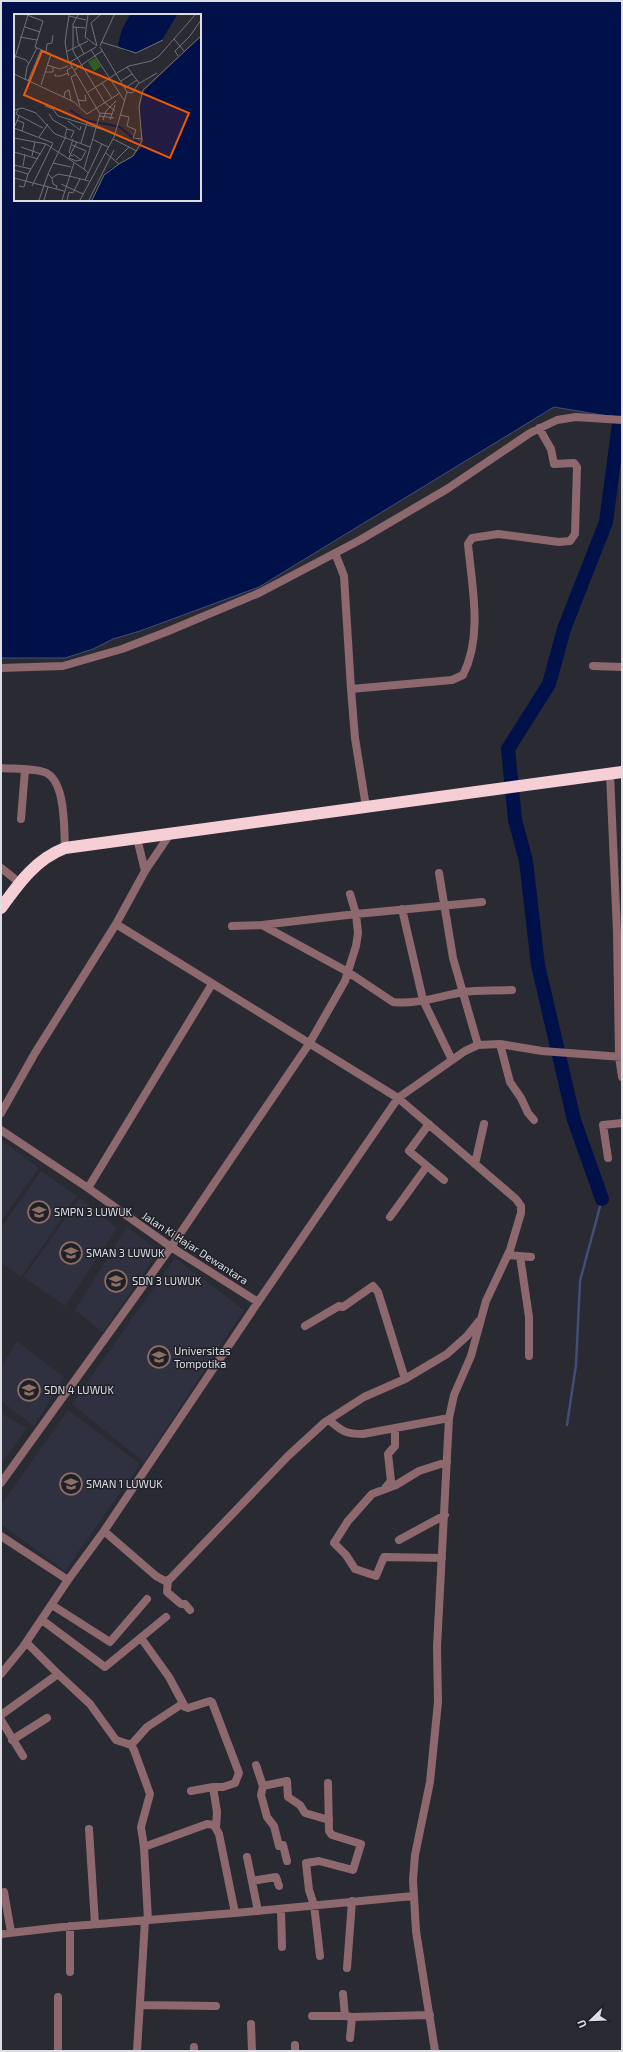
<svg xmlns="http://www.w3.org/2000/svg" width="623" height="2052" font-family="'Exo 2',sans-serif">
	<style>
		.built { fill: #303140 }
		.water { fill: #00114a; stroke: #424e78; fill-rule: evenodd }
		.lines { fill: none; stroke-linecap: round; stroke-linejoin: round }
		.stream { stroke: #424e78; stroke-width: 2.5 }
		.river { stroke: #00114a; stroke-width: 14 }
		.minor { stroke: #8e686f; stroke-width: 8 }
		.highway { stroke: #f5cfd5; stroke-width: 12 }
		.labels { text-anchor: middle; stroke-width: 3; stroke-linejoin: round; paint-order: stroke }
		.poi-label { font-size: 11px; fill: #dddee4; stroke: #1f2028; text-anchor: start }
		.street-label { font-size: 11px; fill: #dddee4; stroke: #1f2028 }
		.inset-river { fill: none; stroke: #00114a; stroke-width: 2 }
		.inset-road { fill: none; stroke: #717279; stroke-width: 1 }
		.view { fill: #e8590c; fill-opacity: 0.15; stroke: #e8590c; stroke-width: 2 }
		.inset-edge { fill: none; stroke: #dddee4; stroke-width: 2 }
	</style>
	<rect width="100%" height="100%" fill="#292a32"/>
	<path class="built" d="M1 1140 39 1168 1 1221Z
		M41 1171 77 1196 21 1277 1 1263V1228Z
		M80 1198 117 1228 65 1306 24 1277Z
		M127 1227 159 1251 103 1332 75 1310Z
		M175 1258 244 1310 144 1462 72 1404Z
		M17 1341 64 1378 34 1426 1 1401V1368Z
		M68 1410 140 1464 65 1571 1 1524V1505Z
		M1 1413 27 1428 1 1464Z"/>
	<path class="water" d="M1 1H622V416H608L554 407 259 587 140 631 113 639 93 649 65 658H1ZM15 15H200V200H15Z"/>
	<g class="lines">
		<path class="stream" d="M567 1425 576 1365 580 1281 602 1199"/>
		<path class="river" d="M602 1199 574 1120 538 965 526 861 515 820 508 749 549 684 564 629 606 522 620 416"/>
		<path class="minor" d="M335 553 344 576 351 689
			M593 666 622 667
			M1 668 63 666 122 649 166 632 259 593 360 540 447 489 530 433 557 420 576 417 622 420
			M1 768C14 769 31 768 44 772 66 779 64 829 65 848
			M610 774 617 932 619 1057 622 1077
			M366 807 355 738 351 689 452 680 463 675C483 636 472 587 468 544L472 538 498 534 559 542 570 541 575 534 577 467 574 463 554 464 551 449 539 428
			M21 819 25 770
			M137 838 145 871
			M1 868 20 883
			M439 873 453 958 478 1045
			M402 909 423 1000 452 1060
			M116 924 398 1098 516 1199 521 1206V1213L510 1250 486 1301 471 1356 454 1395 449 1418 437 1647 438 1702 430 1782 415 1855 413 1880 416 1931 435 2051
			M262 925 356 914 482 902
			M232 926 262 925 348 972 393 1002C416 1005 440 996 463 992 479 990 496 991 512 990
			M500 1044 510 1082 521 1098 528 1113 534 1120
			M1 1113 35 1053 116 924 145 871 170 834
			M429 1124 409 1151 444 1180
			M1 1130 88 1188 171 1247 258 1302
			M608 1158 603 1125 622 1123
			M475 1164 484 1124
			M88 1188 212 984
			M390 1217 427 1166
			M508 1255 531 1257
			M520 1256 529 1317V1356
			M305 1326 339 1306 343 1307 373 1286 378 1292 405 1379
			M329 1420C342 1431 345 1434 363 1434L449 1418
			M1 1483 171 1247 309 1044 345 981 356 946 358 933 356 914 350 894
			M385 1488 391 1481 388 1454 395 1446V1428
			M104 1531 156 1576 165 1581 170 1579 288 1456 325 1422 364 1397 405 1379 447 1354 467 1336 479 1321
			M1 1536 68 1580 104 1531 258 1302 398 1098 465 1051 478 1045 500 1044 542 1051 622 1057
			M399 1540 445 1515
			M442 1558 384 1557 376 1576 355 1569 346 1555 334 1543 348 1521 372 1494 396 1485 419 1471 447 1462
			M168 1580 167 1592 181 1604H185L190 1610
			M52 1605 110 1642 147 1599
			M42 1620 105 1667 166 1617
			M141 1638 169 1677 185 1707 188 1708 210 1701 212 1702 239 1773 235 1783 223 1787H213
			M1 1674 23 1647 68 1580
			M58 1674 90 1704 116 1740 131 1745 134 1750 150 1794 141 1827 144 1847
			M1 1715 58 1674 27 1643
			M1 1720 23 1756
			M12 1740 47 1718
			M131 1745 147 1727 182 1704
			M256 1765 263 1786 261 1795 267 1817 274 1826 279 1846 283 1845 287 1861
			M263 1786 287 1781 288 1797 300 1805 305 1813 329 1820
			M191 1791 213 1787 217 1812 216 1828
			M89 1829 95 1924
			M247 1857 258 1911
			M252 1881 276 1877 279 1886
			M4 1892 11 1932
			M281 1909 282 1947
			M148 1920 144 1847 207 1824 214 1825 219 1834 235 1913
			M1 1934 62 1927 235 1913 413 1896
			M320 1956 314 1905 309 1890 306 1863 319 1861 353 1870 361 1844 332 1835 329 1831 328 1783
			M347 1968 352 1901
			M70 1972V1926
			M343 1994 345 2016
			M58 1997V2051
			M140 2005 216 2006
			M312 2016H345L352 2017 430 2015
			M251 2024 252 2051
			M350 2038 352 2017
			M137 2051 145 1921
			M194 2051V2047
			M295 2051V2045"/>
		<path class="highway" d="M1 908C19 883 36 859 65 848L622 772"/>
	</g>
	<defs>
		<g id="school-ring" transform="scale(1.15)"><circle r="9.5" fill="#1f2028" stroke="#8d6e63" stroke-width="1.5"/><path d="M0-5L7-2L0 1L-7-2ZM-4 1L0 2.5L4 1V4Q0 6-4 4Z" fill="#8d6e63"/></g>
	</defs>
	<g fill-rule="evenodd">
		<use href="#school-ring" x="39" y="1212"/>
		<use href="#school-ring" x="71" y="1253"/>
		<use href="#school-ring" x="116" y="1281"/>
		<use href="#school-ring" x="159" y="1357"/>
		<use href="#school-ring" x="29" y="1390"/>
		<use href="#school-ring" x="71" y="1484"/>
	</g>
	<g class="labels">
		<g class="poi-label">
			<text x="54" y="1216">SMPN 3 LUWUK</text>
			<text x="86" y="1257">SMAN 3 LUWUK</text>
			<text x="132" y="1285">SDN 3 LUWUK</text>
			<text x="174" y="1355">Universitas<tspan x="174" dy="13">Tompotika</tspan></text>
			<text x="44" y="1394">SDN 4 LUWUK</text>
			<text x="86" y="1488">SMAN 1 LUWUK</text>
		</g>
		<g class="street-label">
			<text transform="translate(195 1248) rotate(33)" y="4">Jalan Ki Hajar Dewantara</text>
		</g>
	</g>
	<g transform="translate(14 14)">
		<rect width="187" height="187" fill="#292a32"/>
		<path d="M81 44 87 53 80 57 74 48Z" fill="#2f5d20"/>
		<path d="M116 1H163L148 26 122 39 111 37 104 31 108 15ZM187 22V186H77L90 160 95 155 117 144 127 134 129 126 125 100 129 78Z" fill="#00114a"/>
		<path class="inset-river" d="M56 96 71 106M71 106 106 113 127 131"/>
		<path class="inset-road" d="M13 1 29 7 21 33 37 40 27 71M55 1 51 28 54 46 60 56M64 1 59 10V37L91 89 101 97M74 1 71 23 83 32M55 2 72 6M11 13 26 18M59 13 71 14M62 13 64 28 70 40M6 23 23 26M160 25 170 37M87 28 122 39 149 26M83 32 77 9 86 1M86 32 100 1M77 36 110 86M32 38 33 30 38 29 39 21M52 38 74 27M1 42 12 46 15 50M164 42 161 37 176 22 187 6M0 47 14 1M56 48 82 33M39 53 46 55 54 52M113 53 125 69M31 58H39V53L33 51M103 59 115 52 137 47 145 42 181 1M0 60 60 88 73 100 106 79M41 60V62H47L54 59M63 60 57 63 66 92M55 62 53 56 58 53M11 66 13 53 23 34M14 67 27 36M107 67 118 60M88 69 98 84M111 74 123 66M74 78 102 60M113 78 118 79 124 70 143 59M50 83 51 78 55 76 57 87M64 86 72 87 71 81M31 92 39 95 44 102 100 119M4 95 2 100 29 114M0 96 8 94 22 99 41 120 76 133M86 99 98 100M35 100 39 106 53 114 51 122M106 101 115 103 113 112 122 116 119 124 128 125M86 102 100 104M3 106 10 109 8 117M89 106 92 97 102 87M96 106 101 91M54 107 66 116 67 112M0 114 39 129 18 172M0 114 5 102M53 115 60 117 57 124M25 123 34 110M0 124 32 130 70 155M78 125 94 133M99 125 123 137M67 129 73 109M58 131 72 137 67 146 59 140M7 133 27 140M0 138 24 145M92 139 105 150 119 142 128 127 125 92 129 76 187 22M57 140 55 138 59 125M56 141 55 144 62 147 67 146M18 142 21 128M59 142 56 141 63 128M102 146 115 133M39 149 57 153M0 151 17 155M9 152 11 140M0 156 14 160M74 159 70 155 86 100 60 56 88 37M34 160 38 164 44 160 55 162M55 162 75 167M0 164 50 177M38 164 39 170 43 172 42 175M71 166 88 130M47 170 69 180M5 172 10 173 14 160 32 130M25 186 34 160 52 122M30 186 34 173M48 186 60 149M53 186 55 178 59 179 66 165M66 186 100 123 113 78 86 33M75 186 100 136M78 186 90 161 105 150"/>
		<path class="view" d="M28 37 175 99 156 144 10 81Z"/>
		<rect width="187" height="187" class="inset-edge"/>
	</g>
	<rect width="623" height="2052" fill="none" stroke="#dddee4" stroke-width="4"/>
	<g transform="translate(591 2020) rotate(247)" stroke="#1f2028" stroke-width="3" paint-order="stroke">
	<path d="M0-3L7 15L0 10L-7 15Z" fill="#dddee4"/>
	<text y="-6" font-size="11" font-weight="bold" text-anchor="middle" fill="#dddee4">U</text>
	</g>
</svg>
